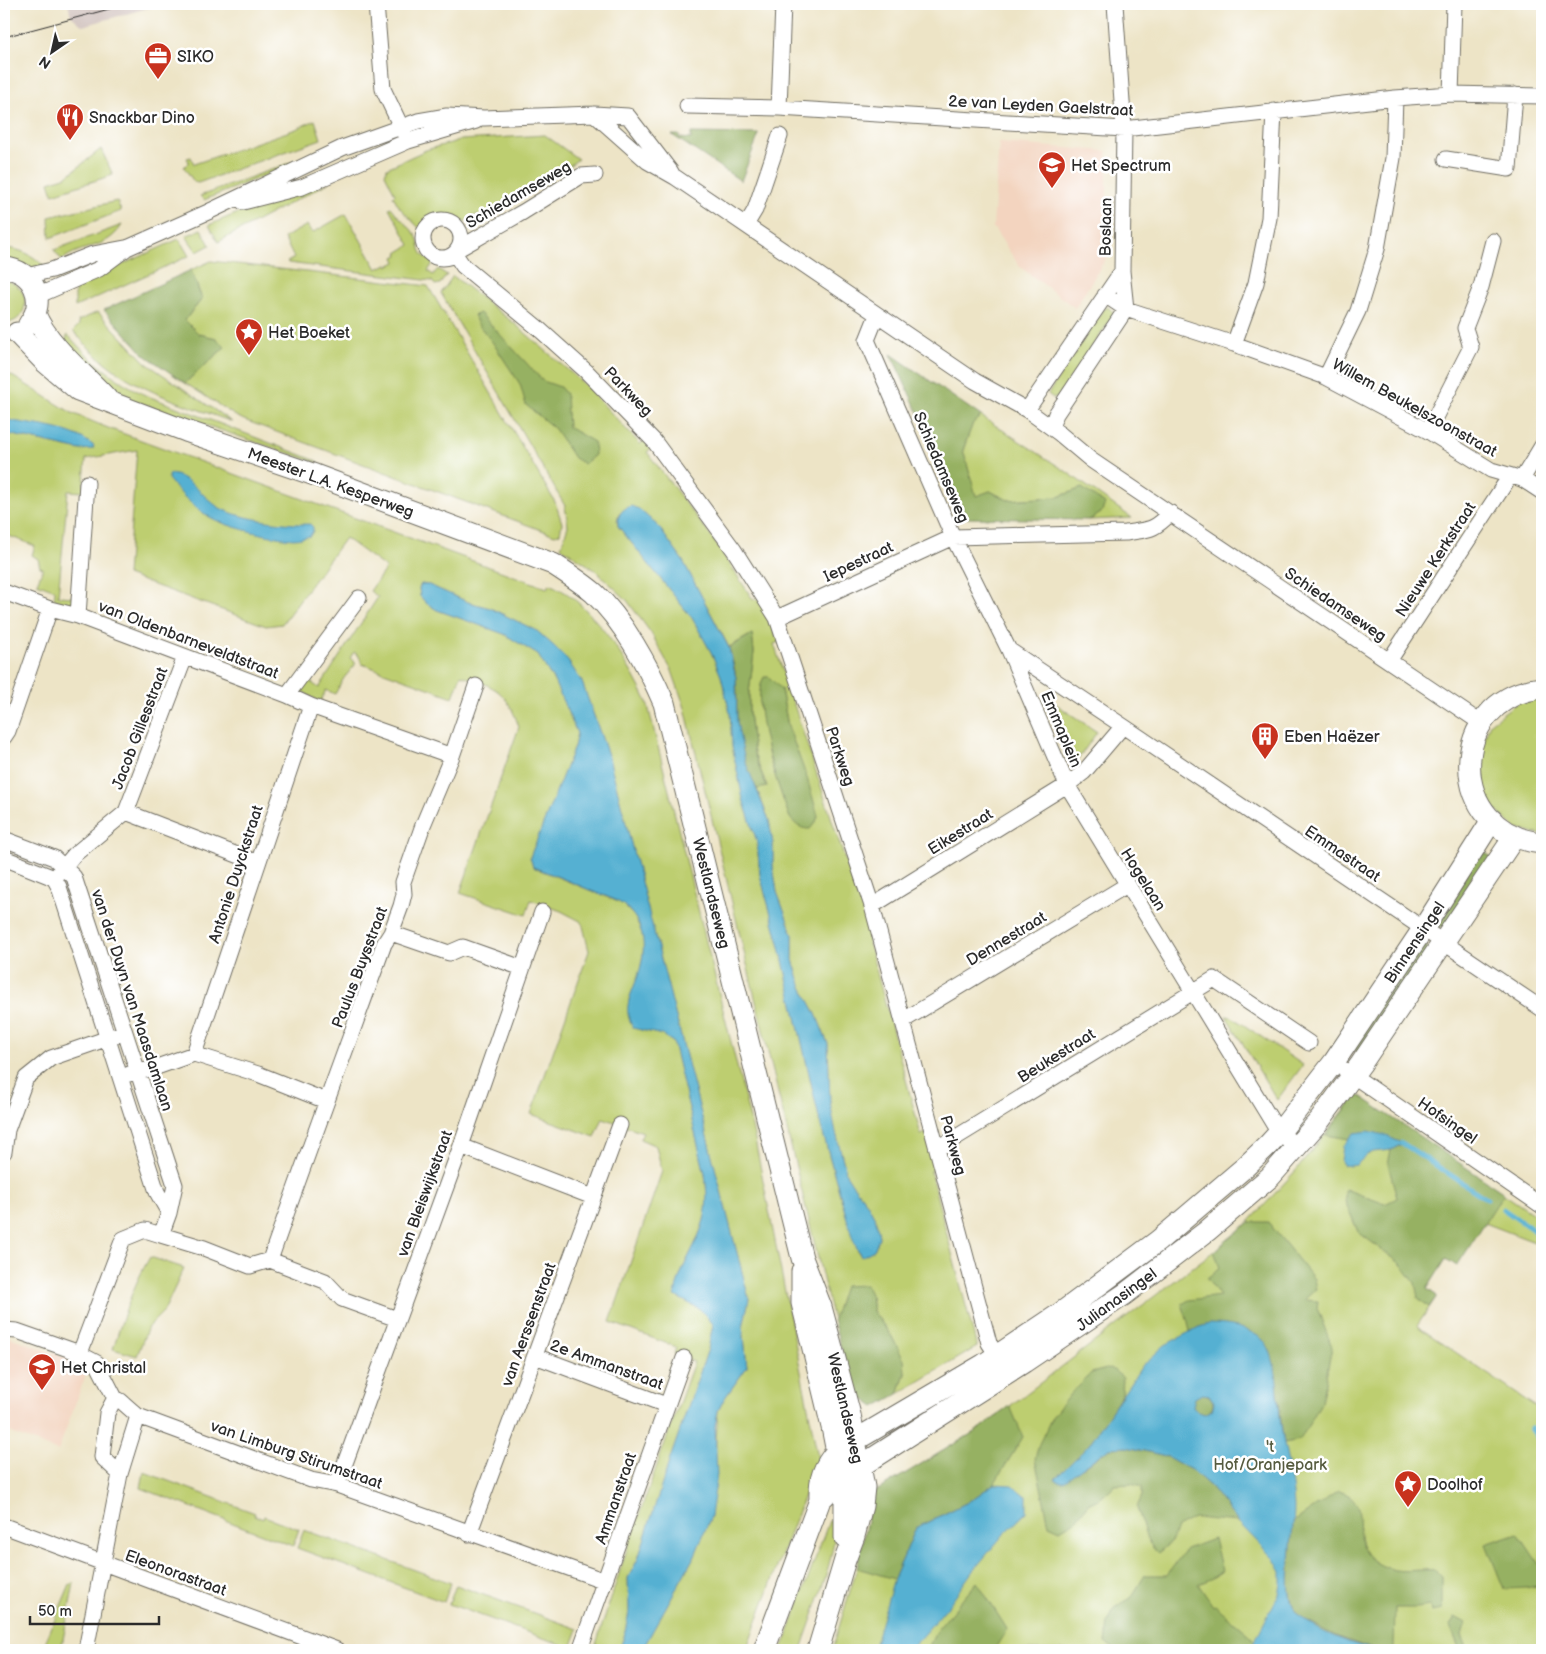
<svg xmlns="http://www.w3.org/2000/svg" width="1546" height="1654" font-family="'Balsamiq Sans',sans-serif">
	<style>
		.built { fill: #f3d4bf }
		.industrial { fill: #cfc0bb }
		.green { fill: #bdce70; stroke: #747c4e; fill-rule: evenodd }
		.forest { fill: #96b162; stroke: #606e46 }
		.water { fill: #54b0d2; stroke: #406e7e; fill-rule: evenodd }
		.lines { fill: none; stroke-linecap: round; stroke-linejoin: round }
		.stream { stroke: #54b0d2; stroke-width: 5 }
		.street-casing { stroke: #6f6c61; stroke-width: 17 }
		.secondary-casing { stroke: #6f6c61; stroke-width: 23 }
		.street { stroke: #fff; stroke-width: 15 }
		.secondary { stroke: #fff; stroke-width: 21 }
		.tram { stroke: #2b2b2b; stroke-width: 1 }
		.labels { text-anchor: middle; stroke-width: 5; stroke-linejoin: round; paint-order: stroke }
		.poi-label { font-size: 16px; fill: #2b2b2b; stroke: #fff; text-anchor: start }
		.street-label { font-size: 16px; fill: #2b2b2b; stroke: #fff }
		.park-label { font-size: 16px; fill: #575c40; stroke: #fff }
	</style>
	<rect width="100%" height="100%" fill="#fff"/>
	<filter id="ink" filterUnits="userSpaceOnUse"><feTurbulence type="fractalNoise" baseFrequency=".02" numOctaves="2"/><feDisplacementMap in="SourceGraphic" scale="10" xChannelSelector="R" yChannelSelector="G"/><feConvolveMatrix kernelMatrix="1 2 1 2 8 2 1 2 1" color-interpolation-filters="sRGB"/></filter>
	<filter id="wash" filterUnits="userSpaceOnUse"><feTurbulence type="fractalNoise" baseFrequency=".0096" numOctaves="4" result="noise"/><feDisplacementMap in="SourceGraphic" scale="20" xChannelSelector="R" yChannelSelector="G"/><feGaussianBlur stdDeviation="1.12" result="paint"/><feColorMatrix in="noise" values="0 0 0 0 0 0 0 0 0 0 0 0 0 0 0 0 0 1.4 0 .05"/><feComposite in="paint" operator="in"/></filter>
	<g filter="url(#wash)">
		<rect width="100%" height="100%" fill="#ede4c6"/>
		<path class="built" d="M999 143 1107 151V257L1075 308 1020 267 993 227Z
			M4 1335 89 1366 58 1451 4 1430Z"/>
		<path class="industrial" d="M68 4H162L83 26 71 16Z"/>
		<path class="green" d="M315 120 321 139 198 183 194 182 184 167 189 162 187 158 191 157 194 164 296 129Z
			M545 135 578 159 564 170 551 176 552 180 488 217 476 215 462 223C444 211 433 211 419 228L400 208 393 196 395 194 385 174 387 168 426 150 461 140Z
			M101 149 113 175 53 194 49 182 67 176Z
			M292 162 293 164 204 200 200 196Z
			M328 183 218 242 209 225 238 213Z
			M117 201 121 211 50 238 49 217Z
			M391 207C398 217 408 225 415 234 423 245 414 253 434 262L428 271 433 275 438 269 447 275 440 284 435 285 432 281 288 263 287 262 294 258 284 238 307 225 312 233 346 214 377 269 387 264 388 266 396 262 394 257 398 255 397 253 410 245 389 208Z
			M122 225C107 250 82 244 62 260L54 250Z
			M201 229 210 245 197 252 186 236Z
			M179 239 189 256 75 307V286Z
			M4 248C20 249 32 254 44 266L35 268 4 261Z
			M211 261 428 286 555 502 562 523 560 533 555 535 552 534 244 420 234 415 185 383 225 347 216 338 199 334 185 320 202 299 191 270Z
			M453 276 515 324 585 385 640 444 645 440 651 449 647 452 713 539 752 598 760 601 779 642 774 644 857 896 862 894 874 935 867 936 921 1135 926 1133 936 1170 930 1171 977 1347 898 1394 905 1373 892 1337 873 1311 871 1297 833 1320 685 708 672 671 651 633 626 599 595 570 561 547 568 526 565 506 441 293ZM639 509 658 526 683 561 729 647 752 634 754 652 749 693V713L754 754 767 786 757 789 769 820 773 844V866L777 892 793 935V960L801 985 816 1014 828 1044 830 1103 836 1133 847 1176 852 1184 867 1203 876 1220 879 1237 877 1244 874 1250 861 1256 858 1252 841 1199 821 1126 779 943 760 875 757 842 743 799 732 746 730 713 721 676 711 652 692 618 618 526 617 520 619 514ZM781 689 788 726 797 825 790 818 769 758 759 703Z
			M4 280C36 287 28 324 4 323Z
			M1108 307 1114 313 1111 319 1057 398H1053L1048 394 1050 391 1103 310Z
			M98 312 146 363 232 422C188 405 140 392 103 361 92 352 83 341 73 331L79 325 78 321Z
			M68 335C91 361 115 380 145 395L317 461V463L129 399 101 382 64 342Z
			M4 371 72 413 108 428 547 588 550 584C557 588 566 592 573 598 605 625 629 665 647 702L754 1135 818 1458 746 1650H642L695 1555 711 1516 718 1411 724 1399 747 1367 743 1327 749 1299 609 758 582 682 568 661 555 647 537 631 490 608 468 602 429 585 421 584 419 588 420 596 426 603 437 610 504 634 538 655 554 681 577 733 574 747 530 857 533 867 621 903 635 917 643 936 644 947 640 972 629 999 633 1028 662 1035 673 1042 705 1174C707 1190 708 1205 704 1220 697 1247 678 1269 675 1296L700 1309 713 1324 708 1349 670 1459 638 1559 628 1578 629 1612 624 1637 619 1650H594L628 1546 694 1362 674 1354 676 1347 610 1322 662 1171 656 1146 640 1139 643 1132 603 1118 595 1137 531 1114 589 951 582 922 561 911 531 900 526 915 460 893 519 727C506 689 496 688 461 675L453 697 362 664 359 656 354 652 350 658 355 662V665L344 678 335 694 326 690 320 702 298 689 306 679 319 688 378 597 370 591 386 568 345 538 282 624 266 626 127 575 137 450 86 459 83 492 68 491 58 596 74 597 73 603 70 605 54 599 55 590 37 583 43 568 40 567 38 559 32 555 35 546 4 534V433L80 450 12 421 4 419Z
			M981 416 1064 470 1132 518 1089 520 1101 513 1082 488 1058 497 1007 500 990 491 976 497 963 450 973 422Z
			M1542 695V835L1516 829 1486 801 1476 762 1490 723 1522 699Z
			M1047 698 1097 732 1076 762Z
			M1226 1016 1232 1017 1303 1065 1277 1100Z
			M1357 1094 1542 1220V1245L1485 1223 1446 1259 1427 1289 1437 1296 1417 1326 1536 1407 1542 1417V1650H832L857 1568 873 1493 981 1428 1214 1251 1249 1222 1298 1168Z
			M150 1257 184 1268 164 1311 148 1327 137 1356 113 1349C123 1317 133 1285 150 1257Z
			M144 1472 255 1513 254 1515 263 1519 264 1516 299 1529 293 1546 141 1488Z
			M829 1521H834C840 1548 810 1621 801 1650H782Z
			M304 1530 451 1583 444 1602 297 1548Z
			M74 1583 61 1650H42L70 1584Z
			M456 1585 578 1629 571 1648 449 1604Z"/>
		<path class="forest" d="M691 133 759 134 741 181 672 135H679V138L691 139Z
			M191 270 202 299 185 320 199 334 216 338 225 347 185 383 145 355 104 310Z
			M480 313 543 381 560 387 566 394 568 427 594 442 595 455 584 464 574 458 555 429 526 405 520 384 493 343 477 323 474 315Z
			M891 354 981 416 973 423 963 450 976 496 990 491 1008 500 1058 497 1082 488 1105 504 1101 513 1089 520 967 518Z
			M752 634 754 652 749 693V713L754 754 767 787 757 789C745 771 739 743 737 721 736 707 738 693 736 678 735 668 732 658 729 648Z
			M764 677H769L781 689 788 726 807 778 818 816 816 822 810 829C800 829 796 825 790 818 779 790 748 702 764 677Z
			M1481 850 1493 858 1445 927 1439 926 1436 921Z
			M1421 944 1426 945 1429 950 1362 1055 1350 1047Z
			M1357 1094 1504 1193 1457 1266 1446 1259 1427 1289 1437 1296 1429 1307 1418 1298 1415 1283 1401 1264 1358 1232 1345 1201V1189L1385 1204 1397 1198 1388 1164 1391 1150 1402 1144 1354 1133 1349 1139 1326 1135Z
			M1249 1222H1268L1314 1279 1316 1289 1304 1300 1318 1301 1317 1308 1332 1347 1321 1403 1300 1440 1284 1443C1279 1413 1279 1381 1270 1352L1199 1327 1190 1332 1188 1322 1182 1304 1189 1300 1220 1296 1207 1278 1220 1268 1214 1251Z
			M866 1285 871 1297 873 1311 892 1337 904 1360 905 1373 898 1394 875 1407 865 1400 855 1398 833 1320 844 1286Z
			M1111 1368 1123 1378 1122 1394 1112 1411 1088 1446 1056 1479 1084 1467 1109 1448 1127 1447 1166 1456 1193 1471 1211 1487 1238 1522 1194 1518 1177 1527 1172 1541 1158 1553C1144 1542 1143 1523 1137 1507L1142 1496V1487L1131 1484 1115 1485 1102 1497 1088 1504 1075 1521 1060 1530 1049 1525 1035 1459 1039 1444 1052 1417 1071 1393 1091 1373Z
			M1193 1404a10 10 0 1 1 20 0a10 10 0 1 1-20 0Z
			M1010 1406 1023 1437 994 1484 968 1502 916 1528 894 1579 857 1568 873 1493 981 1428Z
			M1338 1491C1378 1500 1342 1543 1377 1563 1382 1566 1390 1569 1395 1570 1408 1572 1422 1569 1435 1570L1442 1577V1610L1431 1612 1430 1606 1416 1608H1395L1394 1650H1375L1338 1637 1304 1620 1293 1607 1289 1589 1292 1523Z
			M1518 1533 1542 1569V1585L1526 1588 1504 1589 1486 1544Z
			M1214 1539 1222 1571 1211 1579 1198 1584 1213 1606 1215 1605 1250 1635 1255 1642 1250 1650H1117L1105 1643 1108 1624 1114 1608 1131 1598 1145 1575H1167L1186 1549Z
			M977 1582 1007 1629 994 1650H927L937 1630Z
			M1455 1617 1466 1623 1462 1635 1468 1650H1460L1450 1626Z"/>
		<path class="water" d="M4 419C34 426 70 426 94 446L93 449 80 450 4 433Z
			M169 474C190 475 203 498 220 508 240 519 287 525 310 524L313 527V531L310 536C305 537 299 539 294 539 273 538 225 527 208 516 192 506 180 493 168 479Z
			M631 506 639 509 658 526 683 561 729 648 736 678 737 722 741 742 745 761 769 820 773 844V866L777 892 793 935V960L801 985 816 1014 828 1044 830 1103 836 1133 847 1176 852 1184 867 1203 876 1220 879 1237 877 1244 874 1250 861 1257 852 1237 821 1126 779 943 760 875 757 842 743 799 732 746 730 713 721 676 711 652 692 618 618 526C617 516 621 509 631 506Z
			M421 584 429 585 468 602 490 608 537 631 555 647 568 661 582 682 609 758 749 1299 743 1327 747 1367 724 1399 718 1411 715 1426 717 1475 711 1516 695 1555 642 1650H619L624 1637 629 1612 628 1578 638 1559 670 1459 708 1349 713 1324 700 1309 675 1296C678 1269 697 1247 704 1220 708 1205 707 1190 705 1174L673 1042 662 1035 633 1028C623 1009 629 1000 636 981 647 953 648 924 622 904 614 899 603 895 594 892 574 883 554 875 533 867L530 857 574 747 577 733 554 681 538 655 504 634 437 610 426 603 420 596 419 588Z
			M1369 1131 1384 1135 1402 1143V1144L1391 1150 1373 1152 1367 1155 1356 1165 1350 1166 1343 1165 1341 1161 1343 1146 1354 1133Z
			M1209 1324C1228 1324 1248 1327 1263 1340 1269 1345 1272 1356 1274 1364 1278 1381 1278 1399 1280 1417 1283 1447 1293 1477 1294 1507 1294 1531 1284 1587 1293 1606 1304 1629 1352 1644 1375 1650H1250L1279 1594 1281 1584V1572L1274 1559 1238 1522 1211 1487 1193 1471 1166 1456 1127 1447 1109 1448 1064 1481H1059L1055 1479 1088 1446 1142 1366 1165 1345 1199 1327ZM1202 1394 1209 1395 1214 1402 1212 1410 1205 1414 1198 1412 1193 1406 1195 1398Z
			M994 1484 1012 1485 1027 1497V1512L1004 1534 972 1572 948 1606 910 1650H873L894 1579 916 1528 968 1502Z"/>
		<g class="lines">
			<path class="stream" d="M1402 1143 1487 1199
				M1503 1209 1542 1236
				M1531 1428 1542 1444"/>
		</g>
	</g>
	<g filter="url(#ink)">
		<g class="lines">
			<g class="street-casing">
				<path id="street" d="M376 4 383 89 405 135
					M1451 94 1454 4
					M687 106 779 108 1124 129 1395 98 1451 94 1542 96
					M779 108 783 4
					M594 114 647 161 675 177 975 381 1027 410 1060 434 1091 460 1481 723
					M1446 159 1509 169 1515 95
					M243 202 302 187 408 141 476 121
					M423 239a19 19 0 1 1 38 0a19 19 0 1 1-38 0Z
					M746 225 755 210 780 136
					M460 248 523 212 581 176 595 175
					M455 254 463 266 538 328 586 371 654 441 734 550 777 618 872 906 989 1343 1002 1363
					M26 276 52 270 93 254 125 248
					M1105 295 1126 309 1234 344 1326 377 1428 431 1491 470 1522 479 1542 492
					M37 296 99 269 127 248 208 212 342 148 418 121 447 116 484 118 594 114 628 116 671 172
					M877 315 867 340 953 537 1009 650 1067 785 1084 772 1123 726 1009 650
					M1234 344 1256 283 1269 218 1274 111
					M1326 377 1358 311 1377 249 1393 158 1395 98
					M1027 410 1122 271
					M1051 427 1056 414 1126 309 1122 271 1124 129 1115 4
					M1428 431 1471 347 1465 328 1481 287 1493 241
					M1522 479 1542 446
					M4 592 50 609 78 616 287 695 311 706 452 756
					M78 616 87 483
					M777 618 953 537 1126 533C1150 529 1153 531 1171 513
					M1389 661 1510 476
					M287 695 359 598
					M1123 726 1542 1009
					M4 737 8 731 50 609
					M126 812 258 863
					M4 839 54 858 74 877 175 1185 169 1213 161 1235 145 1230 123 1239 80 1353
					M4 858 54 878 59 887 157 1192 169 1213
					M58 874 74 855 126 812 185 657
					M872 906 1067 785 1279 1133 1298 1146
					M391 933 449 953 463 947 522 968
					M904 1020 1127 885
					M194 1054 311 706
					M1345 1070 1542 1206
					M129 1074 151 1069 194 1054 258 1074 326 1101
					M461 1146 593 1197
					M937 1149 1214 979 1309 1043
					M4 1152 7 1130 26 1078 51 1058 117 1035
					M161 1235 204 1248 250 1266 270 1260 325 1281 342 1299 397 1319
					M270 1260C307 1154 346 1049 384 944L391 933 401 906 404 894 403 882 423 825 452 756 476 686
					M4 1330 17 1331 74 1351 97 1363 115 1398 121 1401 138 1416 311 1480 337 1485 605 1581
					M535 1356 666 1405
					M115 1398 107 1413 102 1457 120 1474
					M337 1485 461 1146 542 912
					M4 1526 337 1650
					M469 1534 620 1125
					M86 1650 120 1474 138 1416
					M580 1650 684 1358"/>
			</g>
			<g class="secondary-casing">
				<path id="secondary" d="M4 268C34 270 47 301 29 324
					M35 314C47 344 84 374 107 399
					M17 333 45 362 78 390 186 431 315 475 553 564C567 573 581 582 594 593 623 620 648 666 664 703L802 1258 821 1307 850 1415 864 1487 862 1506 854 1536 845 1560 818 1650
					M1542 688C1445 698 1446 834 1542 843
					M802 1271V1303L832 1427 842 1478 845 1498V1538
					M820 1500C819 1479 823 1467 837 1451L983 1365 1061 1313 1158 1241 1245 1167 1268 1145 1279 1133 1334 1062 1423 929 1492 820
					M764 1650 820 1500 842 1478 1024 1362 1125 1294 1207 1231 1270 1177 1320 1120 1361 1064 1515 836"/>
			</g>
			<use href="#street" class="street"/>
			<use href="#secondary" class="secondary"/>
			<path class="tram" d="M4 37 128 4"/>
		</g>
	</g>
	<defs>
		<g id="office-pin" transform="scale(1.4375)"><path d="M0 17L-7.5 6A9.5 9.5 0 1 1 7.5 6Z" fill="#c8321e" stroke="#fff"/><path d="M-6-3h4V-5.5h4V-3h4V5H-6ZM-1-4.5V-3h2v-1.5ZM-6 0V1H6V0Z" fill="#fff"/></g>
		<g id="restaurant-pin" transform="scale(1.4375)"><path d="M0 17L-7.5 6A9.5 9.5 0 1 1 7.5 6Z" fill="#c8321e" stroke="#fff"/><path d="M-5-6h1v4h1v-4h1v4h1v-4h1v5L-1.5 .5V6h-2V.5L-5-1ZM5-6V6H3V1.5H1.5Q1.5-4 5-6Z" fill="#fff"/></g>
		<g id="school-pin" transform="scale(1.4375)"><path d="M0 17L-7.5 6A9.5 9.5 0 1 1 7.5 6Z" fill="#c8321e" stroke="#fff"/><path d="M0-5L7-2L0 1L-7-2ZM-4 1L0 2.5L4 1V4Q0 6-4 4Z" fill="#fff"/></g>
		<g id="sight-pin" transform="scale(1.4375)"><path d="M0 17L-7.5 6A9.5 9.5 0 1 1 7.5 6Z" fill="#c8321e" stroke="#fff"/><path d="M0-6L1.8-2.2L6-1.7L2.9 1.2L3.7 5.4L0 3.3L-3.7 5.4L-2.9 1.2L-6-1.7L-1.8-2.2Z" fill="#fff"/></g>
		<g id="building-pin" transform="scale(1.4375)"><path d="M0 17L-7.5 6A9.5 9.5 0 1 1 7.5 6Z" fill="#c8321e" stroke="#fff"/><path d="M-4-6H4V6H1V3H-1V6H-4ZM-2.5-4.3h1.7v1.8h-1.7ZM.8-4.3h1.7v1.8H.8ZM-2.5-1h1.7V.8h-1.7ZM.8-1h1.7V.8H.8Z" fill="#fff"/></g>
	</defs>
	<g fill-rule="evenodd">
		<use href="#office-pin" x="158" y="56"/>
		<use href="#restaurant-pin" x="70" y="117"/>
		<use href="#school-pin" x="1052" y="165"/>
		<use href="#sight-pin" x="249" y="332"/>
		<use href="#building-pin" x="1265" y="736"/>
		<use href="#school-pin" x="42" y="1367"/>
		<use href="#sight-pin" x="1408" y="1484"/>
	</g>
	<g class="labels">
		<g class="poi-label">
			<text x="177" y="62">SIKO</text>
			<text x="89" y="123">Snackbar Dino</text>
			<text x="1071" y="171">Het Spectrum</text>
			<text x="268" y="338">Het Boeket</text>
			<text x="1284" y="742">Eben Haëzer</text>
			<text x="61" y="1373">Het Christal</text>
			<text x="1427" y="1490">Doolhof</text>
		</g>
		<g class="street-label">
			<text transform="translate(1041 105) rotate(3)" y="6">2e van Leyden Gaelstraat</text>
			<text transform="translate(518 194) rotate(-30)" y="6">Schiedamseweg</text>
			<text transform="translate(1105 227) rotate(-89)" y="6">Boslaan</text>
			<text transform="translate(629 391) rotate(46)" y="6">Parkweg</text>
			<text transform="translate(1415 407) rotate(29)" y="6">Willem Beukelszoonstraat</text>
			<text transform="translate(942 467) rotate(67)" y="6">Schiedamseweg</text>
			<text transform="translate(331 482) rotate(20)" y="6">Meester L.A. Kesperweg</text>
			<text transform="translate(1435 559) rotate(-57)" y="6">Nieuwe Kerkstraat</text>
			<text transform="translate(858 561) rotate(-25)" y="6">Iepestraat</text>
			<text transform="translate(1336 604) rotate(34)" y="6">Schiedamseweg</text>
			<text transform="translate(189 639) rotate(21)" y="6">van Oldenbarneveldtstraat</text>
			<text transform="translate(139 728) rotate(-69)" y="6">Jacob Gillesstraat</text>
			<text transform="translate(1062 729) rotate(67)" y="6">Emmaplein</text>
			<text transform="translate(841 756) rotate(72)" y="6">Parkweg</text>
			<text transform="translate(960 831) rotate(-32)" y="6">Eikestraat</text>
			<text transform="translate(1343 853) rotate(34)" y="6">Emmastraat</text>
			<text transform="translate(235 874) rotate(-72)" y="6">Antonie Duyckstraat</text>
			<text transform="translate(1144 879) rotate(58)" y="6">Hogelaan</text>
			<text transform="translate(712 893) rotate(76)" y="6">Westlandseweg</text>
			<text transform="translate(1006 938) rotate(-31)" y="6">Dennestraat</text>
			<text transform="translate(1414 942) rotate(-56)" y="6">Binnensingel</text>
			<text transform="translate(359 967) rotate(-69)" y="6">Paulus Buysstraat</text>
			<text transform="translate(133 1000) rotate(72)" y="6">van der Duyn van Maasdamlaan</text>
			<text transform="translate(1056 1055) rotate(-32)" y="6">Beukestraat</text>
			<text transform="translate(1448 1120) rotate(35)" y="6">Hofsingel</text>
			<text transform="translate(954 1145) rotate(75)" y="6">Parkweg</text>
			<text transform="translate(424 1193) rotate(-70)" y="6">van Bleiswijkstraat</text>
			<text transform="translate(1116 1299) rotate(-36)" y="6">Julianasingel</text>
			<text transform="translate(528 1324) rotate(-70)" y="6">van Aerssenstraat</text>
			<text transform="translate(607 1364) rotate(20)" y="6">2e Ammanstraat</text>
			<text transform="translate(846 1408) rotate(77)" y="6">Westlandseweg</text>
			<text transform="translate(297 1454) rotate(19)" y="6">van Limburg Stirumstraat</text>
			<text transform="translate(615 1498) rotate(-71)" y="6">Ammanstraat</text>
			<text transform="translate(176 1572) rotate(20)" y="6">Eleonorastraat</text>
		</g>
		<g class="park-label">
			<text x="1270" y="1452">'t<tspan x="1270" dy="18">Hof/Oranjepark</tspan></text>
		</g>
	</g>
	<rect width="1546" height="1654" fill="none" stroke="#fff" stroke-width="20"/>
	<g transform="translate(52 52) rotate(214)" stroke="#ffffff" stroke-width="4" paint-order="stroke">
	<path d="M0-4L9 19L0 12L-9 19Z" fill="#2b2b2b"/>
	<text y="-8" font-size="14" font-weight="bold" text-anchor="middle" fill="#2b2b2b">N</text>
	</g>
	<path d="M30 1616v8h129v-8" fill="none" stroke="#2b2b2b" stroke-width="2.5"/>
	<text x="38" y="1616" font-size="15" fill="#2b2b2b" stroke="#ffffff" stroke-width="4" paint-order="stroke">50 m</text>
</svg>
